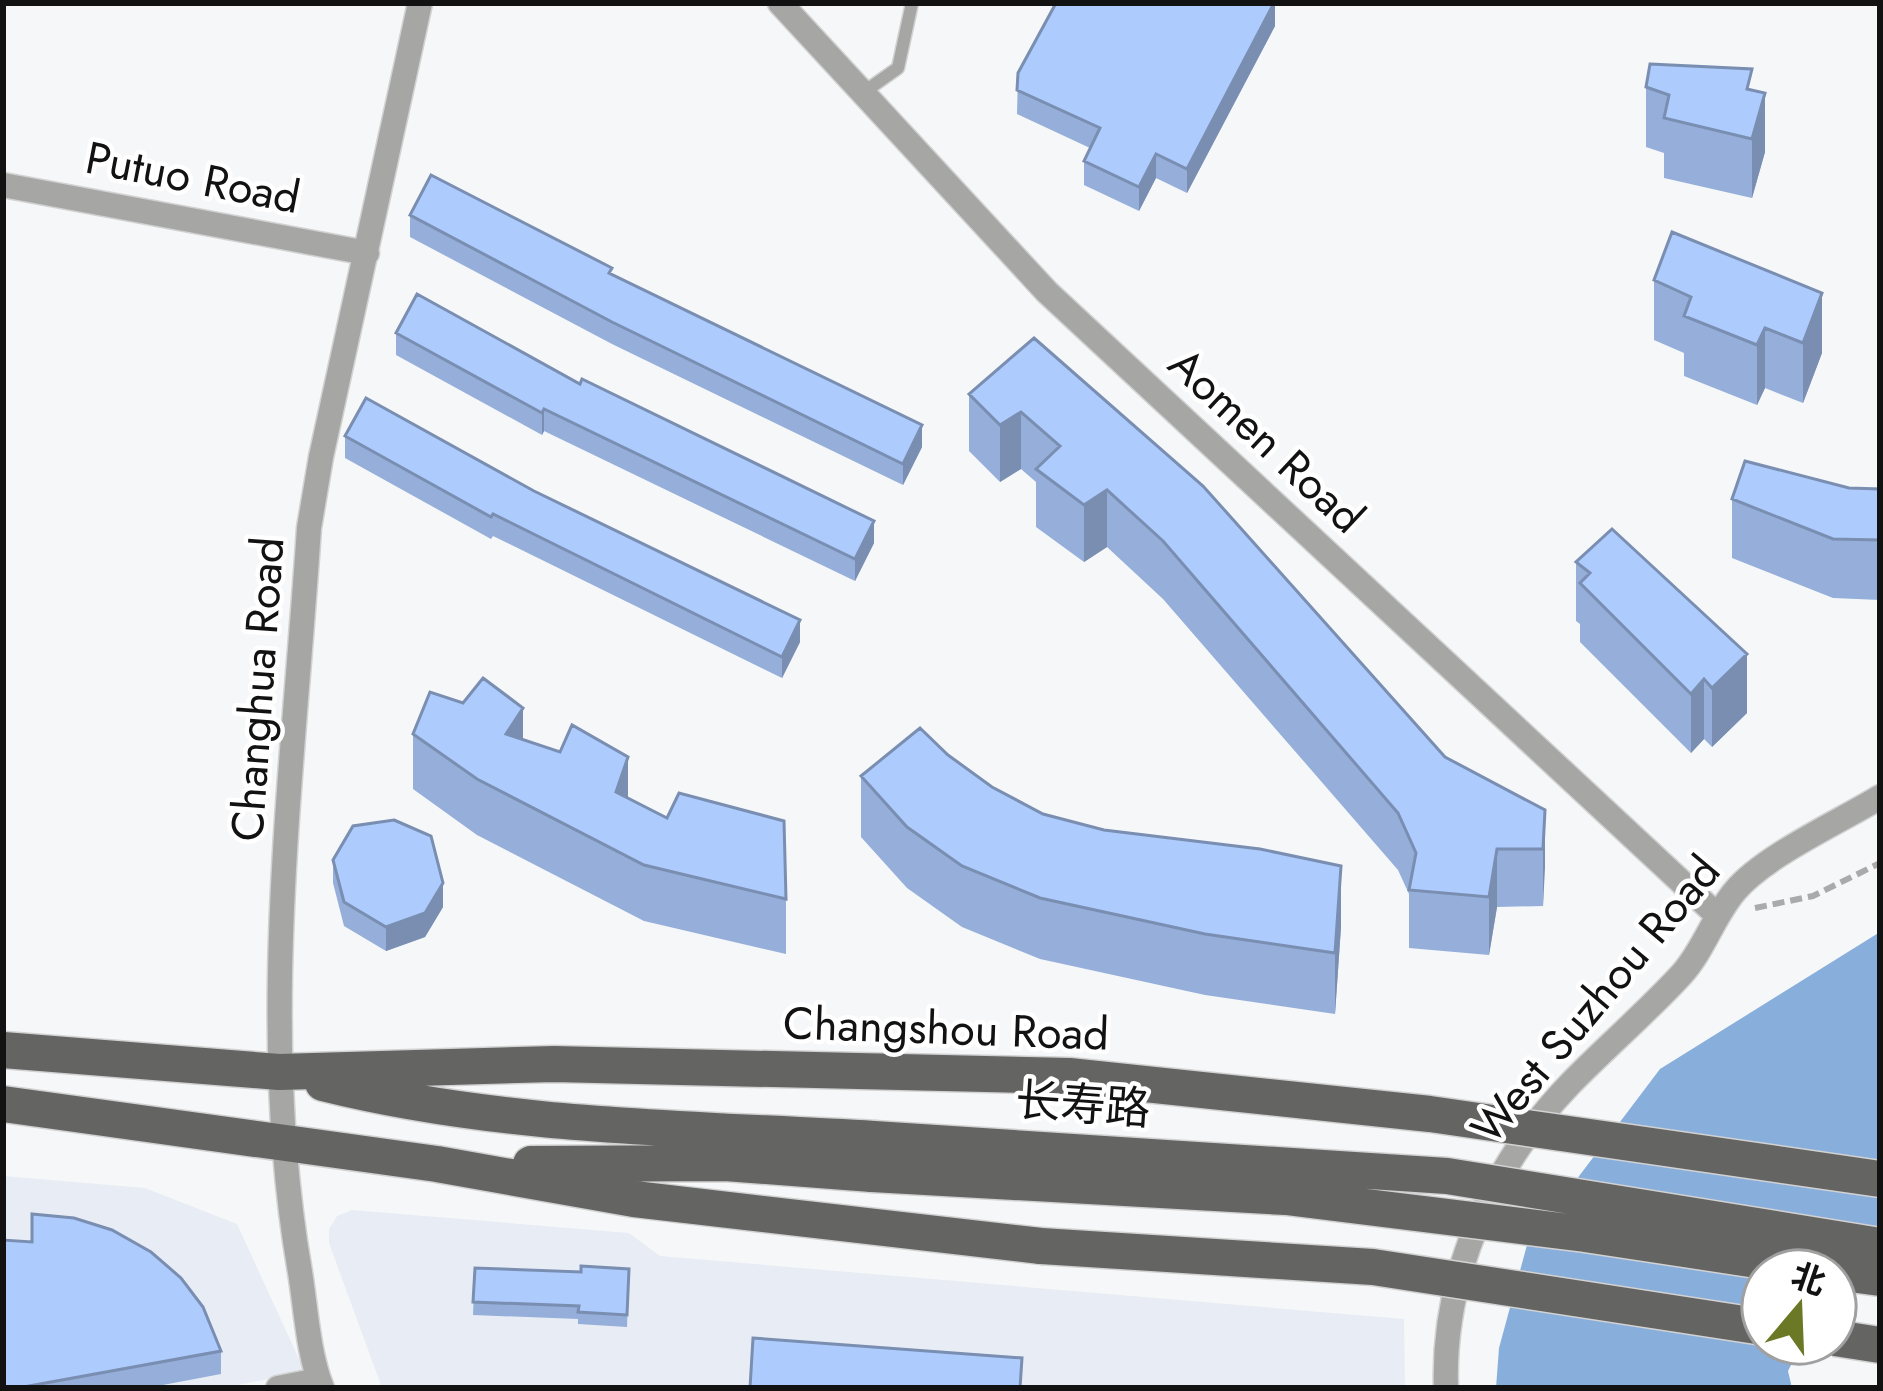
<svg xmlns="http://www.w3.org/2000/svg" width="1883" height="1391" font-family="Jost,'Noto Sans SC',sans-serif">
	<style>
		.built { fill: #e8edf5 }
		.water { fill: #88aedc }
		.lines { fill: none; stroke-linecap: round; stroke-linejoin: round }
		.lane-casing { stroke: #d2d2d3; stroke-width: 15 }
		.street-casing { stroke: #d2d2d3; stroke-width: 27 }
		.primary-casing { stroke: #d2d2d3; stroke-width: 39 }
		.path { stroke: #aaaaab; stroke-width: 6; stroke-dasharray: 12 6; stroke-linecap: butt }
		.lane { stroke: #a6a6a5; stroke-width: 12 }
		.street { stroke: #a6a6a5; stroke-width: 24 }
		.primary { stroke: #646463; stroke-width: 36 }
		.primary-bridge-casing { stroke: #d2d2d3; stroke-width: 39; stroke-linecap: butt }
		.primary-bridge { stroke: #646463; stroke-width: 36 }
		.wall { fill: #95afda }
		.shaded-wall { fill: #798eb1 }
		.building { fill: #adcbfd; stroke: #798eb1; stroke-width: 3 }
		.labels { text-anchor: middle; stroke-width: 9; stroke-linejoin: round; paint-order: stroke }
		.street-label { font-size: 45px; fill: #121213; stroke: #fff }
	</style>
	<rect width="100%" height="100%" fill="#f6f7f8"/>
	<path class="built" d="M3 1176 145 1188 237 1224 305 1372 222 1388H3Z
		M352 1210 629 1233 660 1256 1404 1319 1405 1388H382L329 1243V1229L337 1216Z"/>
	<path class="water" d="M1880 932V1227L1863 1239 1763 1271V1343H1802L1788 1371 1792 1388H1496L1499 1348 1527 1245 1660 1069Z"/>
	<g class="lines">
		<g class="lane-casing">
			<path id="lane" d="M864 92 898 68 912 3"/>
		</g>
		<g class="street-casing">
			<path id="street" d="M780 3 1047 292 1718 916
				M3 185 367 253
				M278 1388 318 1380
				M322 1388C308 1353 306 1309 300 1272 257 1027 293 775 309 528L321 457 420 3
				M1446 1388C1442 1275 1492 1165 1570 1084 1606 1047 1646 1013 1681 975 1704 950 1713 917 1735 891 1764 856 1839 822 1880 797"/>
		</g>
		<g class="primary-casing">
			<path id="primary" d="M3 1050 279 1072 554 1064 1069 1076
				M323 1083C503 1128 690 1128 874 1139
				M3 1104 437 1164 634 1199 1041 1246
				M531 1164 725 1163 872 1174"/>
		</g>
		<path class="path" d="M1755 908 1813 896 1880 863"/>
		<use href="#lane" class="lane"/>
		<use href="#street" class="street"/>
		<use href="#primary" class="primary"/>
		<g class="primary-bridge-casing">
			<path id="primary-bridge" d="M1069 1076 1430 1114 1880 1179
				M874 1139 1447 1176 1880 1246
				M872 1174 1286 1197 1585 1234 1830 1271
				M1041 1246 1373 1267 1763 1327
				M1835 1272 1880 1278
				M1835 1338 1880 1345"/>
		</g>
		<use href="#primary-bridge" class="primary-bridge"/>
	</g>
	<path class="wall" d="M1275 26 1187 193 1156 178 1139 211 1084 185V161L1090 148 1017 114 1018 73Z
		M1646 87 1752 90 1765 152 1752 198 1664 178V153L1646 147Z
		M410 215 612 274 922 447 903 485 612 344 410 237Z
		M1672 232 1822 353 1803 403 1765 388 1757 405 1684 376V353L1654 340V280Z
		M396 333 874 543 855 581 544 431 542 435 396 355Z
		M1034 338 1445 757 1545 810 1543 906 1497 907 1489 955 1409 948V894L1398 870 1163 599 1107 547 1084 562 1036 527V482L1021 469 1000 482 969 451V394Z
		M345 436 800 642 782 678 493 536 491 539 345 458Z
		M1849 488 1880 489V600L1833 598 1732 558V499Z
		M1576 562 1747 713 1712 747 1704 739 1691 753 1580 642V624L1576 621Z
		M413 734 523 739 628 798 786 899V954L644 921 477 835 413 789Z
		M948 755 992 787 1043 814 1341 927 1335 1014 1205 995 1040 959 962 927 907 888 861 837V776Z
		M333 860 443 907 425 937 386 951 344 926 333 883Z
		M32 1242 221 1351V1374L147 1388H3Z
		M475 1268 581 1272 629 1269 627 1327 578 1324V1319L473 1315Z"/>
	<path class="shaded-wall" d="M1275 3V26L1187 193V169Z
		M1765 93V152L1752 198V139Z
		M1156 154V178L1139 211V187Z
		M1822 293V353L1803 403V343Z
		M1765 328V388L1757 405V345Z
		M544 409V431L542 435V413Z
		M1021 412V469L1000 482V425Z
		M922 425V447L903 485V464Z
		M1107 490V547L1084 562V505Z
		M874 521V543L855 581V559Z
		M800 620V642L782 678V657Z
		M1747 654V713L1712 747V688Z
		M1704 679V739L1691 753V694Z
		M523 708V763L506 734Z
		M628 757V813L616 792Z
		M1545 810V868L1543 906V849Z
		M1497 849V907L1489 955V897Z
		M1341 866V927L1335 1014V953Z
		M443 883V907L425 937 386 951V927Z"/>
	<path class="building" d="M1056 3H1274L1187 169 1156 154 1139 187 1084 161 1100 128 1017 90 1018 73Z
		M1650 64 1752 69 1747 89 1765 93 1752 139 1664 118 1669 95 1646 87Z
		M431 175 612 268 609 273 922 425 903 464 612 322 410 215Z
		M1672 232 1822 293 1803 343 1765 328 1757 345 1684 316 1691 297 1654 280Z
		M417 294 580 384 582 379 874 521 855 559 544 409 542 413 396 333Z
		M1034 338 1203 486 1445 757 1545 810 1543 849H1497L1489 897 1409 890 1416 853 1398 813 1163 541 1107 490 1084 505 1036 469 1060 446 1021 412 1000 425 969 394Z
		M366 398 534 491 800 620 782 657 493 514 491 517 345 436Z
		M1745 461 1849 488 1880 489V540L1833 539 1732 499Z
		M1612 529 1747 654 1712 688 1704 679 1691 694 1580 583 1590 573 1576 562Z
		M483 678 523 708 506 734 560 752 572 725 628 757 616 792 667 818 679 793 784 821 786 899 644 865 477 779 413 734 430 692 463 703Z
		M920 728 948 755 992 787 1043 814 1104 830 1260 849 1341 866 1335 953 1205 934 1040 898 962 866 907 827 861 776Z
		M394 820 431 836 443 883 425 913 386 927 344 902 333 860 353 826Z
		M32 1214 74 1218 112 1230 151 1252 181 1278 203 1307 221 1351 18 1388H3V1240L32 1242Z
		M581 1266 629 1269 627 1315 578 1312 579 1306 473 1302 475 1268 581 1272Z
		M753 1338 1022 1358 1020 1388H750Z"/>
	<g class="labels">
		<g class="street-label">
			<text transform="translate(193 177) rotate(11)" y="16">Putuo Road</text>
			<text transform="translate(1267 440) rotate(43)" y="16">Aomen Road</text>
			<text transform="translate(257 689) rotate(-86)" y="16">Changhua Road</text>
			<text transform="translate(1595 999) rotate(-50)" y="16">West Suzhou Road</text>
			<text transform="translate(946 1028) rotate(2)" y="16">Changshou Road</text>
			<text transform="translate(1083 1104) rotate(4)" y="16">长寿路</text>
		</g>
	</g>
	<rect width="1883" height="1391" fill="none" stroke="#121213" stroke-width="12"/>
	<g transform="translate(1799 1307) rotate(19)"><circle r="57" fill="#ffffff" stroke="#a0a0a1" stroke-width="3"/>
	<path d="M0-9L21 45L0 30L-21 45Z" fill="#6b7926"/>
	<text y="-18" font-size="33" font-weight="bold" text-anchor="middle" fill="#121213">北</text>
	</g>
</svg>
